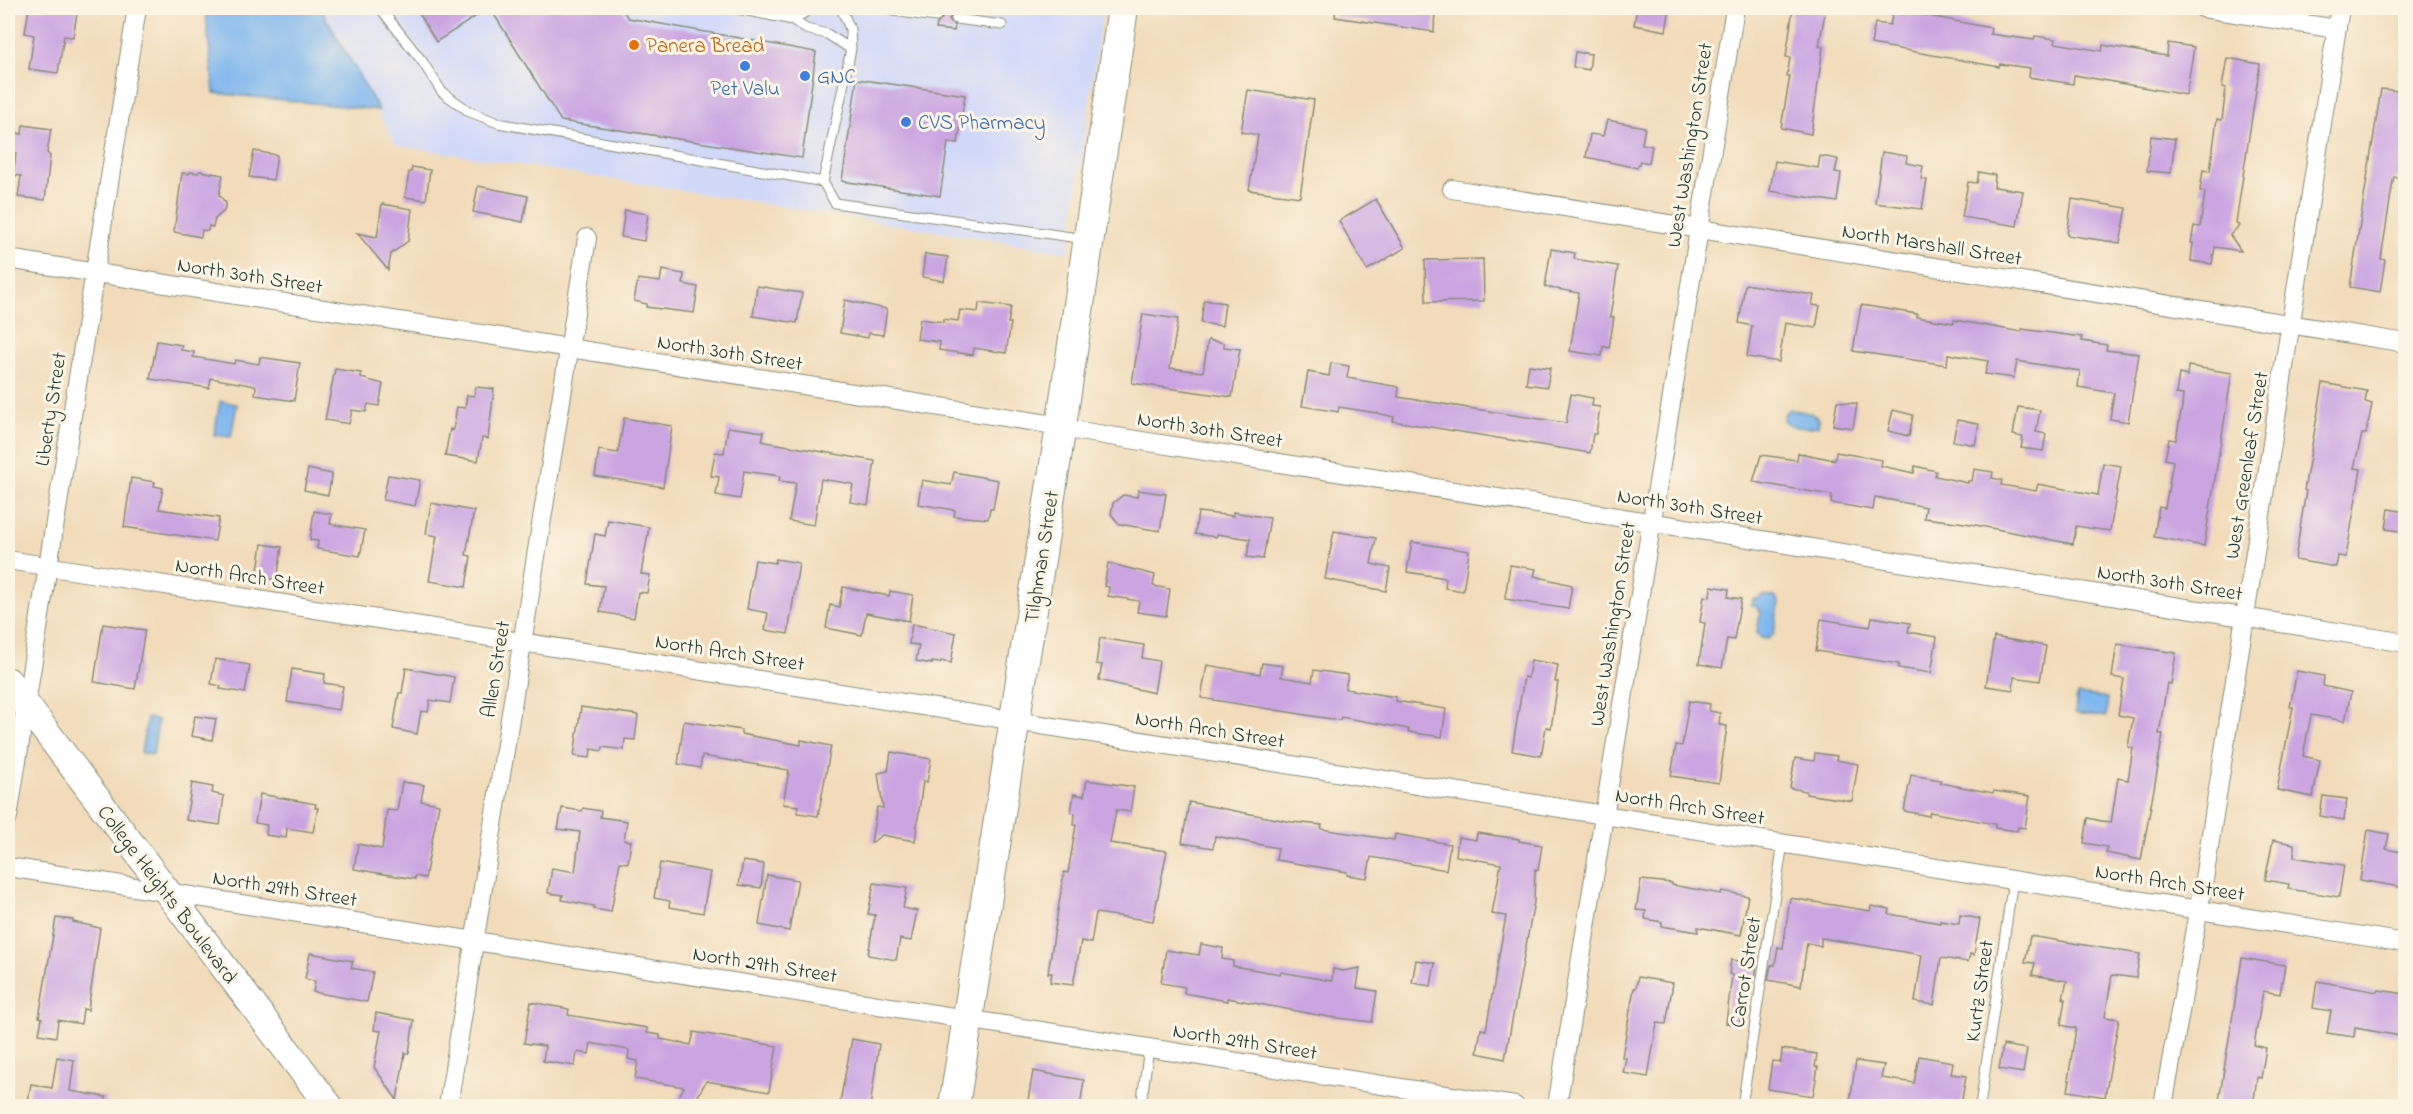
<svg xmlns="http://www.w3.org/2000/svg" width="2413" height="1114" font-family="'Indie Flower',sans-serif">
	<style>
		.built { fill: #d1d9f9 }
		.water { fill: #7eb6ee; stroke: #4e7a91; stroke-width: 1.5 }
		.building { fill: #caa5e2 }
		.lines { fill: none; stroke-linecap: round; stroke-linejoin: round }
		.lane-casing { stroke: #888c77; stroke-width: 11 }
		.street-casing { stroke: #888c77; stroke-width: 20 }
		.secondary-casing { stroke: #888c77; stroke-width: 29 }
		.primary-casing { stroke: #888c77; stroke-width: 32 }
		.lane { stroke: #fff; stroke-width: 9 }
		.street { stroke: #fff; stroke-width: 18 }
		.secondary { stroke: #fff; stroke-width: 27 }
		.primary { stroke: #fff; stroke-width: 30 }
		.food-dot { fill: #e8710a; stroke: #fcf5e5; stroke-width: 2 }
		.shop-dot { fill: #3f7fe0; stroke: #fcf5e5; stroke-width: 2 }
		.labels { text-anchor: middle; stroke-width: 6; stroke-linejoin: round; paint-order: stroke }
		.food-label { font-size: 21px; fill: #c56008; stroke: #fcf5e5; text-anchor: start }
		.shop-label { font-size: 21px; fill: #366cbe; stroke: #fcf5e5; text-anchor: start }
		.street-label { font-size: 21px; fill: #1f3d34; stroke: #fcf5e5 }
	</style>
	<rect width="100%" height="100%" fill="#fcf5e5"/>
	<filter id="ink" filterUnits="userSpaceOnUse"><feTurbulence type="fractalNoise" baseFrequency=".0167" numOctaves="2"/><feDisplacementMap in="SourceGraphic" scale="12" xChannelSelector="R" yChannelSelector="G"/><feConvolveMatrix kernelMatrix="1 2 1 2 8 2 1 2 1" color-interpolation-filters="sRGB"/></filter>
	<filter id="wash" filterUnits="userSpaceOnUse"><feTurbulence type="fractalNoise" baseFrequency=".008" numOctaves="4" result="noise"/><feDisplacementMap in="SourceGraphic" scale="24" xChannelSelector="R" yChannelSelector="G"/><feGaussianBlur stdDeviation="1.35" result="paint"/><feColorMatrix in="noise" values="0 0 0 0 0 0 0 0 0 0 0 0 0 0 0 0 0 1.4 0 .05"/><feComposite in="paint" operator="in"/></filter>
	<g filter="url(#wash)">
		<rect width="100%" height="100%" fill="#f1dbba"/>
		<path class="built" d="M323 8H1103L1068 252 396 145Z"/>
		<path class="water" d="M207 8H320L379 110 214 93 206 14Z
			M220 401 237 404 231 437 214 435Z
			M1789 409 1813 414 1819 420 1818 426C1807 428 1792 430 1783 420L1785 413Z
			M1762 595 1775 597 1779 602 1774 634 1768 639 1761 638 1757 633 1760 612 1756 606H1752L1753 599H1757Z
			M2077 694 2108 698 2106 717 2075 713Z
			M147 718 158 720 153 755 141 753Z"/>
		<g id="blocks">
			<path class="building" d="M29 8H78L73 37 64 36 58 73 29 69 34 35 25 33Z
				M416 8H489L436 42Z
				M490 8H621L628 18 816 52 802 158 561 121Z
				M939 8H957L956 12 951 14 949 19 955 26 954 31 936 29 937 24 943 17Z
				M1336 8H1435L1434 32 1335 17Z
				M1637 8H1670L1666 31 1634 25Z
				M1793 8H1826L1819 46 1823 47 1811 134 1781 128 1790 76H1787L1790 58 1786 57Z
				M1904 11 1991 28 1990 34 2034 40 2035 36 2056 39 2055 43 2102 51 2103 45 2167 56 2168 43 2194 47 2186 95 2074 75 2073 84 2029 77 2030 68 2000 64 1999 67 1871 44 1875 23 1890 25 1893 12 1904 14Z
				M1575 52 1591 54 1589 70 1573 67Z
				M2227 58 2260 64 2236 222 2239 226 2230 235 2241 251 2215 247 2212 264 2191 261 2193 243H2191L2194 226 2200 227 2205 192 2200 191 2203 170 2210 171 2217 119 2222 120 2226 88 2222 87Z
				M857 79 965 95 958 143 948 142 940 196 842 181Z
				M2381 89 2406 92 2403 137H2406V179L2394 177 2393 181 2381 259 2385 260 2380 292 2350 287Z
				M1248 90 1314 100 1300 197 1249 190 1258 135 1241 132Z
				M1607 120 1645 127 1642 144 1652 146 1649 163 1640 161 1637 168 1586 157 1590 134 1603 136Z
				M23 125 51 129 47 153 50 156 45 200 18 197 21 176 13 175 16 153 10 152 13 132 22 134Z
				M2151 136 2175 139 2171 173 2147 171Z
				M254 151 277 155 273 180 249 177Z
				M1882 152 1907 156 1906 163 1923 166 1921 179 1927 180 1922 209 1875 203Z
				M1820 156 1838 159 1835 172 1841 173 1837 202 1770 191 1775 161 1818 168Z
				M412 167 430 170 426 200 405 197 409 172H411Z
				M200 171 223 175 219 195 226 203 224 211 215 219 213 227 209 226 208 231 202 230 201 237 174 232 182 173 189 174 190 172 198 173Z
				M1979 172 1995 175 1994 187 2023 191 2017 226 1962 217 1968 182 1977 183Z
				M478 186 528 196 523 222 473 212Z
				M1376 199 1405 248 1367 270 1339 221Z
				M2072 199 2127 208 2120 243 2067 235Z
				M382 204 412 209 408 241 391 254 388 270 357 233 377 237Z
				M625 210 648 214 644 241 621 237Z
				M1551 249 1575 253 1574 259 1618 266 1610 317H1614L1609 348 1603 346 1602 356 1570 351 1579 293 1545 287Z
				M925 254 948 257 944 281 922 277Z
				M1483 259 1484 301 1426 302 1425 260Z
				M662 270 684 274 683 284 698 287 694 313 646 307 647 304 634 301 638 279 660 282Z
				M1745 284 1814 295 1812 305 1820 306 1816 328 1785 323 1779 362 1747 357 1752 326 1739 323Z
				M757 286 802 293 797 323 753 316Z
				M845 300 887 309 883 335 869 333 868 338 840 333Z
				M1204 300 1225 303 1222 326 1201 323Z
				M979 303 1011 307 1008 323H1011L1006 353 974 348 973 355 939 350 940 342 917 339 920 319 943 322V319L958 321 960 310 978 312Z
				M1861 305 1917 314V317L1954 323V320L2021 332 2022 329 2082 337V341L2107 345 2106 350 2139 354 2128 422 2110 419 2114 393 2078 387 2080 371 2017 361 2014 378 1985 374 1988 361 1948 354 1947 365 1853 351Z
				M1143 314 1178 319 1170 368 1203 372 1208 340 1224 343V347L1240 349 1232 397 1132 383Z
				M157 341 182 345 181 350 194 352 193 357 234 364 235 360 259 364 260 357 300 363 294 401 255 395 256 386 211 378 209 388 150 379Z
				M1331 363 1349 366 1347 378 1399 387 1398 397 1566 423 1571 394 1593 398 1592 406 1600 407 1596 434H1593L1590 453 1393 421 1394 417 1377 413 1339 407 1338 412 1302 406 1308 372 1329 376Z
				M1529 365 1550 368 1547 387 1526 384Z
				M2188 366 2232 373 2204 546 2154 537 2159 507 2165 508 2173 461 2165 459 2169 439 2176 440 2182 407 2183 395 2176 394 2179 374 2187 376Z
				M335 369 361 373V378L383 384 379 406 368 404 366 412 352 410 349 424 325 420Z
				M2323 383 2367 391 2365 402 2372 404 2366 434H2362L2354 468 2361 469 2346 557 2338 556 2336 567 2295 560 2306 491 2304 490Z
				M476 387 494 389 488 439 482 438 478 461 445 456 450 429 453 430 457 407 465 408 467 395 474 396Z
				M1837 401 1857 404 1853 428 1833 425Z
				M2018 407 2040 410 2036 432 2046 434 2043 451 2021 448 2023 437 2013 435Z
				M1893 410 1913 415 1909 436 1888 431Z
				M624 418 672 426 663 487 595 476 599 450 618 453Z
				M1957 420 1979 424 1975 445 1953 441Z
				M728 427 764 432 762 441 766 442 875 461 868 505 850 502 853 484 821 479 814 525 789 521 796 483 779 481 780 476 744 471 740 499 716 495 719 477 711 476 715 452 724 453Z
				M1836 452 1882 460 1881 466 1914 473 1915 466 1936 471 1935 476 1968 483V481H1972L1974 469 1993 472 1992 478 2002 480 2001 485 2036 491 2038 484 2098 495 2103 463 2121 466 2110 531 2076 526 2073 544 1965 523 1924 518 1926 507 1875 497 1873 510 1831 503 1832 495 1753 482 1761 455 1797 460 1798 453 1835 460Z
				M308 469 332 474 328 495 304 490Z
				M954 472 998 480 993 509 990 508 988 519 954 516 955 510 918 504 922 480 951 485Z
				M388 475 420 480 415 506 383 500Z
				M131 478 155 482 154 486 163 488 159 509 219 518 215 541 124 527Z
				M1138 490 1166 494 1160 531 1119 524 1111 514 1113 503 1123 495 1137 497Z
				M431 503 474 511 466 555 471 556 466 587 429 581 437 536 426 534Z
				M2389 509 2406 512V532L2386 529Z
				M314 511 332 514 330 524 365 530 360 556 317 549 318 541 310 540Z
				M1198 512 1233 516V512L1270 518 1263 559 1247 557 1250 539 1217 534 1216 537 1195 534Z
				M608 520 649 527 641 574 650 575 647 593 638 592 634 618 600 612 604 586 587 584 595 534 605 536Z
				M1334 531 1376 538 1371 564 1390 568 1386 591 1325 579Z
				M1412 542 1469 551 1463 591 1445 588 1446 578 1407 572Z
				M262 544 282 547 277 580 257 577Z
				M776 559 799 563 788 634 765 630 768 613 747 609 755 560 775 563Z
				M1108 563 1155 575 1153 586 1170 589 1166 616 1137 612 1139 601 1108 596 1109 587 1104 586Z
				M1510 565 1536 569 1534 576 1572 585 1568 609 1505 599Z
				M1711 586 1729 589 1728 597 1741 599 1734 640 1727 639 1722 668 1699 664 1705 623 1700 622 1704 596 1710 597Z
				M843 587 889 596 890 591 913 595 909 621 866 613 862 635 826 628 830 605 839 607Z
				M1872 617 1910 623 1908 632 1937 637 1931 673 1898 668 1899 664 1816 651 1821 619 1870 627Z
				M103 624 145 630 135 689 94 682Z
				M912 624 956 633 951 663 941 661 940 663 932 662V664L916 661 919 645 909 644Z
				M1994 637 2046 646 2040 681 2014 677 2013 690 1986 686Z
				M1100 638 1144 645 1142 658 1159 661 1154 693 1099 680 1102 665 1096 664Z
				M2117 644 2176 653 2171 684 2167 683 2159 734H2163L2157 767H2158L2141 860 2106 853 2107 847 2084 843 2088 818 2111 823 2118 778 2128 780 2133 748 2128 747 2133 718 2118 715 2124 679 2112 677Z
				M215 659 250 665 245 693 220 689 221 686 211 684Z
				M1531 660 1558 665 1555 682H1558L1551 728 1546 727 1541 756 1512 751 1524 677 1528 678Z
				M1262 663 1283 666 1281 677 1312 682 1314 670 1348 675 1345 689 1396 697V701L1446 709 1442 737 1408 732 1409 729 1341 717 1340 720 1325 718 1201 698 1207 665 1260 674Z
				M406 668 454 677 450 703 430 700 428 712 421 711 417 734 393 729 399 693H402Z
				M292 669 325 674 324 683 343 686 339 710 287 702Z
				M2297 671 2324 676 2323 686 2351 692 2345 721 2311 715 2303 756 2320 760 2313 797 2277 790 2293 707H2290Z
				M1689 701 1710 704 1709 711 1720 713 1719 725 1727 726 1719 783 1671 776 1676 745 1682 746Z
				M581 707 638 715 635 740 625 739 624 750 603 747 602 751 591 749 590 758 574 756Z
				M195 716 216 719 212 740 191 736Z
				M684 721 741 730V734L801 745V740L831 746 818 816 797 813 799 806 783 804 789 770 702 756 700 768 678 764Z
				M891 752 931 759 927 782 923 781 915 841 882 835 871 843 877 807 883 808 878 773 888 771Z
				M1815 753 1837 756 1836 760 1858 764 1852 801 1806 794V791L1790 788 1795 758 1814 761Z
				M1911 775 1941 780 1940 783 1993 793 1994 791 2030 796 2025 828 2018 827 2017 831 1995 828V824L1930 812 1929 816 1904 811Z
				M1087 780 1134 787 1130 812 1116 810 1110 843 1167 851 1153 921 1096 913 1091 943 1081 941 1073 985 1050 982 1052 973H1048L1064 872 1068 873 1076 825H1074L1075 813 1071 812 1074 794 1084 796Z
				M402 782 424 785 421 801 439 804 425 878 415 876V879L354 869 358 844 382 849 387 810 397 811Z
				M192 783 213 787 212 793 224 796 220 825 186 820Z
				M260 794 316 804 315 808H318L313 832 287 828 286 838 266 835 267 825 255 823Z
				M2323 796 2347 799 2344 820 2320 816Z
				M1189 802 1292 822 1322 825 1321 829 1394 840 1395 834 1450 844 1446 870 1371 857 1367 878 1347 875V872L1276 860 1278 848 1215 836 1213 848 1182 843Z
				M562 808 582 811 583 808 601 811 600 817 627 821 624 840 631 841 628 863 620 862 611 912 594 909V906L562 900 563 895 548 893 552 868 575 872 580 832 558 829Z
				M2368 830 2389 834 2386 849 2406 853V888L2360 880Z
				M1477 833 1519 839V841L1542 845 1538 870 1535 869 1534 902 1505 1059 1477 1053 1481 1029 1486 1030 1506 916 1492 914 1501 864 1456 856 1458 837 1476 840Z
				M2273 840 2294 844V857L2344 865 2339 897 2288 889 2289 884 2265 880Z
				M743 861 764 864 761 888 739 885Z
				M660 863 710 872 703 913 669 907 670 901 654 898Z
				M767 875 798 880 789 931 759 925Z
				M1641 880 1672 883V885L1721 894 1722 891 1748 896 1741 935 1698 927V932L1662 926V922L1645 919 1646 911 1636 910Z
				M874 883 907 888 903 908 917 911 911 941 900 939 896 960 868 955 875 915 868 914Z
				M1790 898 1870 911 1871 906 1890 909 1889 914 1940 923V921L1959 924 1960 915 1980 919 1974 955 1970 954 1968 962 1941 958 1934 1005 1915 1002 1922 955 1821 938V946L1807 943 1801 986 1768 980 1771 965H1775L1778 947 1783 948Z
				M56 918 73 920V922L100 928 88 1010 83 1009 81 1024 58 1020 56 1037 39 1034 42 1018 39 1017Z
				M2030 936 2140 954 2136 978 2112 975 2105 1017 2119 1019 2105 1097 2068 1091 2070 1080H2068L2076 1028 2061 1025 2065 999 2063 998 2067 981 2032 975 2035 963 2025 962Z
				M1201 944 1223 948 1222 959 1233 961V966L1280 974 1281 972 1332 981 1333 969 1343 971 1360 968 1357 988 1377 991 1372 1022 1329 1017 1227 998V1001L1184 993 1185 987 1161 983 1166 950 1199 955Z
				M310 953 353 961 351 968 373 972 367 1002 313 992 315 981 305 979Z
				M2242 958 2285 965 2280 994 2263 991 2254 1045 2266 1048 2261 1078 2257 1077 2253 1107H2218Z
				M1416 960 1435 963 1431 986 1412 983Z
				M1731 960 1757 963 1755 978H1752L1751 983 1747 982 1739 1025 1726 1023 1732 975 1729 974Z
				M1638 977 1673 983 1666 1024 1657 1023 1648 1077 1623 1073 1626 1058 1622 1057 1634 988H1636Z
				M2317 981 2377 992 2378 990 2406 994V1037L2355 1028 2354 1037 2327 1033 2331 1011 2313 1008Z
				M531 1002 569 1009 568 1015 647 1028V1033L660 1035V1039L691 1045 694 1032 777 1046 769 1092 706 1081 692 1107H673L684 1087 635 1079 638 1061 628 1059 629 1050 591 1043 589 1054 577 1052 575 1066 543 1061 545 1046 524 1043Z
				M376 1013 414 1020 409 1053H405L397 1100 374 1067 381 1031 374 1030Z
				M852 1039 879 1044 870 1107H839Z
				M2003 1045 2027 1049 2023 1073 1999 1069Z
				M1782 1049 1817 1054 1815 1067H1818L1813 1096 1768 1089 1772 1061 1781 1062Z
				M1919 1056 1953 1062 1951 1074 1966 1076 1961 1105 1934 1101 1933 1107H1883L1850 1101 1856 1061 1884 1065 1881 1078 1914 1083Z
				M57 1057 74 1060 70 1091 106 1097V1107H27L31 1084 52 1088Z
				M1033 1071 1084 1080 1080 1107H1032L1033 1101 1028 1100Z"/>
		</g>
	</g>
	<g filter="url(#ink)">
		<use href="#blocks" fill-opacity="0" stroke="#888c77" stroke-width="1.5"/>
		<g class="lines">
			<g class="lane-casing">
				<path id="lane" d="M380 8 422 61 442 92 470 112 498 123 823 182
					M733 8 793 20 812 8
					M841 8 850 29 851 49 823 182 835 203 1085 239
					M889 8 893 11 936 17
					M956 19 1002 25
					M793 20 806 29 827 34 851 49
					M1141 1106 1149 1048
					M1742 1106 1783 843
					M1980 1106 2013 880"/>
			</g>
			<g class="street-casing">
				<path id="street" d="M2203 8 2337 29
					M1452 189 2406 343
					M8 259 1061 426 1073 430 2406 643
					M8 560 2406 943
					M8 817 137 8
					M8 867 1515 1106
					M448 1106 587 238
					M1557 1106 1735 8
					M2163 1106 2204 879 2340 8"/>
			</g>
			<g class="secondary-casing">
				<path id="secondary" d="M8 681 329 1106"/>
			</g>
			<g class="primary-casing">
				<path id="primary" d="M954 1106 1061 426 1123 8"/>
			</g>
			<use href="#lane" class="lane"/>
			<use href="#street" class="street"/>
			<use href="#secondary" class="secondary"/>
			<use href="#primary" class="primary"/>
		</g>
	</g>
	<circle class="food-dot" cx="634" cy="45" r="6"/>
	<g class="shop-dot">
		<circle cx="745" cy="66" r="6"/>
		<circle cx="805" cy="76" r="6"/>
		<circle cx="906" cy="122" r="6"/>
	</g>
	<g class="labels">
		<g class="food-label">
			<text x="646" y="52">Panera Bread</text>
		</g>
		<g class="shop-label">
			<text x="817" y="83">GNC</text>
			<text x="745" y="95" text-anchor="middle">Pet Valu</text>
			<text x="918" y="129">CVS Pharmacy</text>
		</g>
		<g class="street-label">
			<text transform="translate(1689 145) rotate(-81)" y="7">West Washington Street</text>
			<text transform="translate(1932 244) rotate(9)" y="7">North Marshall Street</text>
			<text transform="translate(250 275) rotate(9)" y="7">North 30th Street</text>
			<text transform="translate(730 352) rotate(9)" y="7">North 30th Street</text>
			<text transform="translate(50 409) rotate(-81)" y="7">Liberty Street</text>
			<text transform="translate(1210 429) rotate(9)" y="7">North 30th Street</text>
			<text transform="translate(2246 465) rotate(-81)" y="7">West Greenleaf Street</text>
			<text transform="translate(1690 506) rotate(9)" y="7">North 30th Street</text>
			<text transform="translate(1041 557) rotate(-81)" y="7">Tilghman Street</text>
			<text transform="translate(250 576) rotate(9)" y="7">North Arch Street</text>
			<text transform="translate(2170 582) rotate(9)" y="7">North 30th Street</text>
			<text transform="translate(1612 624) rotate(-81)" y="7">West Washington Street</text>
			<text transform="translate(730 652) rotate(9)" y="7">North Arch Street</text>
			<text transform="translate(495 669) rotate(-81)" y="7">Allen Street</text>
			<text transform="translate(1210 729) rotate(9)" y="7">North Arch Street</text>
			<text transform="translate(1690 806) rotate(9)" y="7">North Arch Street</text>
			<text transform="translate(2170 882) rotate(9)" y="7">North Arch Street</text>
			<text transform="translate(285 888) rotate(9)" y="7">North 29th Street</text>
			<text transform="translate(168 894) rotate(53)" y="7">College Heights Boulevard</text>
			<text transform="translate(765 964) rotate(9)" y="7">North 29th Street</text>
			<text transform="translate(1745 972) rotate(-81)" y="7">Carrot Street</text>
			<text transform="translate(1979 991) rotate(-82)" y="7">Kurtz Street</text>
			<text transform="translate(1245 1041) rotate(9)" y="7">North 29th Street</text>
		</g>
	</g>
	<rect width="2413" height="1114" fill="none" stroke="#fcf5e5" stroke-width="30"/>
</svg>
